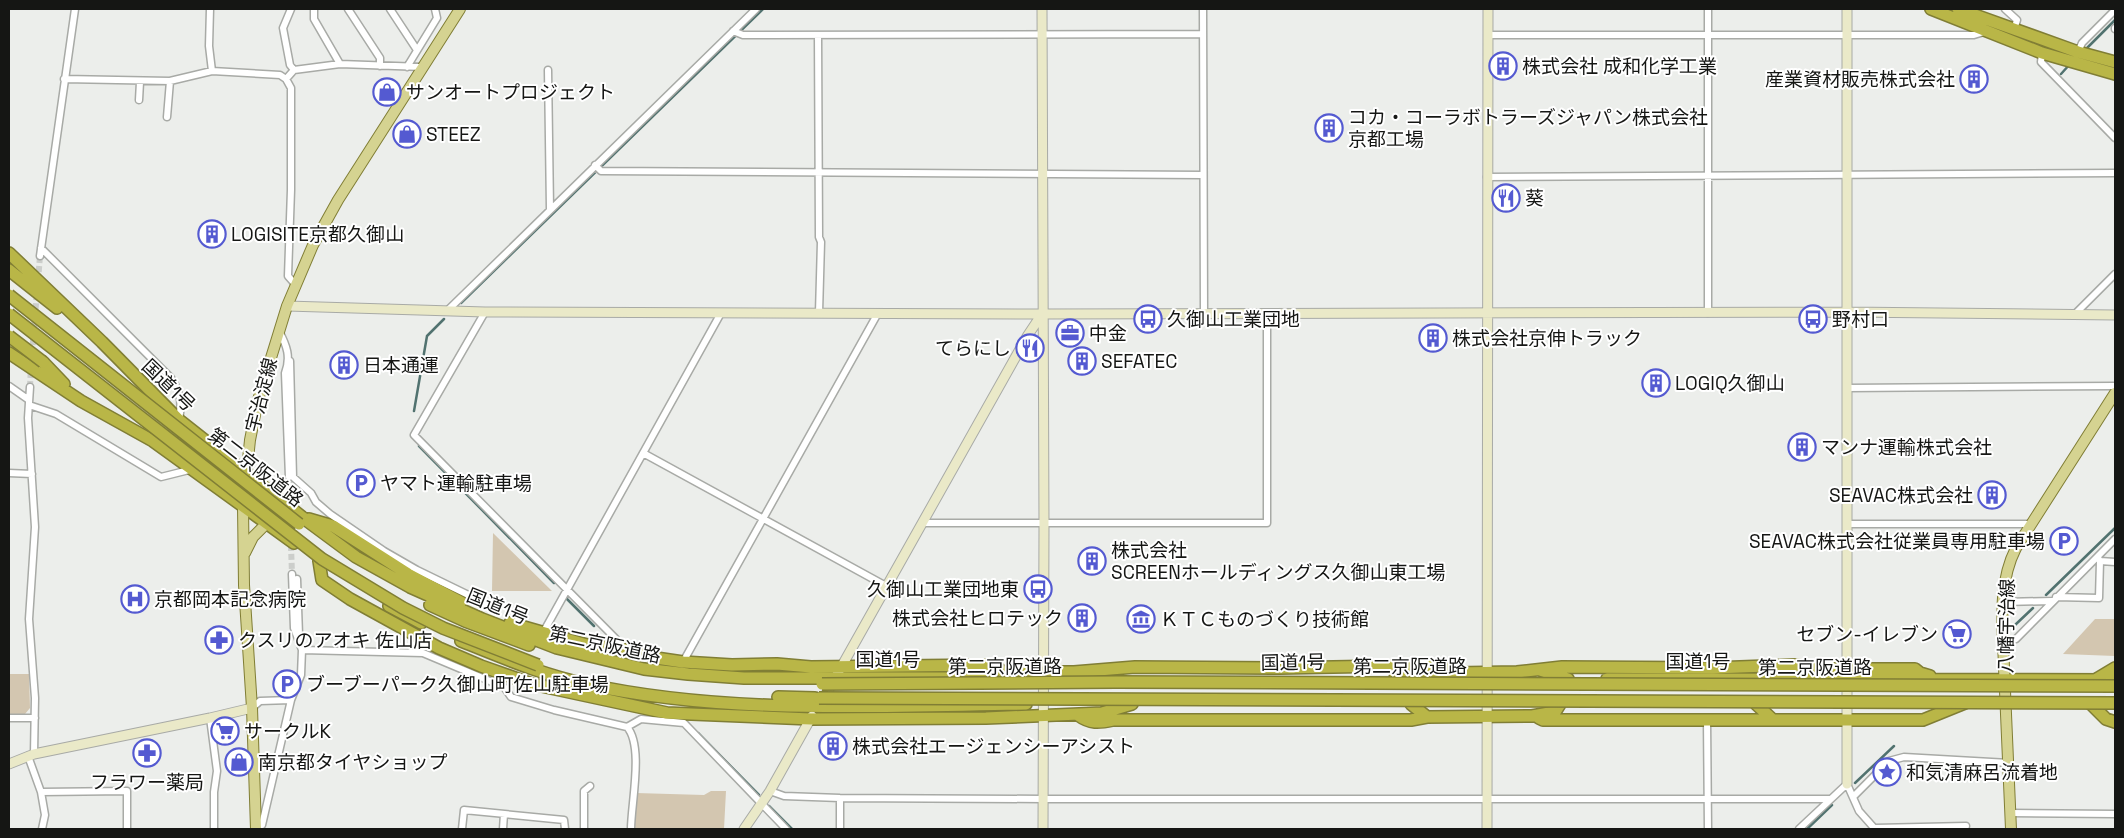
<svg xmlns="http://www.w3.org/2000/svg" width="2124" height="838" font-family="'Space Grotesk','Noto Sans JP',sans-serif">
	<style>
		.green { fill: #d3c6b0 }
		.lines { fill: none; stroke-linecap: round; stroke-linejoin: round }
		.stream { stroke: #51726f; stroke-width: 2.5 }
		.street-tunnel { stroke: #cccecb; stroke-width: 6; stroke-dasharray: 6 3; stroke-linecap: butt }
		.street-casing { stroke: #a8aaa6; stroke-width: 9 }
		.secondary-casing { stroke: #a8aaa6; stroke-width: 11 }
		.primary-casing { stroke: #807e35; stroke-width: 12 }
		.highway-casing { stroke: #807e35; stroke-width: 14 }
		.street { stroke: #fff; stroke-width: 6 }
		.secondary { stroke: #eae9c8; stroke-width: 9 }
		.primary { stroke: #d5d391; stroke-width: 10 }
		.highway { stroke: #b9b647; stroke-width: 11 }
		.highway-bridge-casing { stroke: #807e35; stroke-width: 14; stroke-linecap: butt }
		.highway-bridge { stroke: #b9b647; stroke-width: 11 }
		.labels { text-anchor: middle; stroke-width: 4; stroke-linejoin: round; paint-order: stroke }
		.poi-label { font-size: 19px; fill: #151614; stroke: #fff; text-anchor: start }
		.street-label { font-size: 19px; fill: #151614; stroke: #fff }
	</style>
	<rect width="100%" height="100%" fill="#eceeeb"/>
	<path class="green" d="M493 533 552 591H492Z
		M2095 619H2115V656L2063 654Z
		M9 674H29L30 708 25 714H9Z
		M711 791H726L724 829H632L636 793 704 795Z"/>
	<g class="lines">
		<path class="stream" d="M2085 50 2115 20
			M2061 74 2070 64
			M461 303 763 9
			M414 411 427 336 444 319
			M419 446 554 583
			M2046 595 2115 528
			M567 599 594 626
			M2015 625 2033 608
			M698 733 759 795
			M1855 783 1894 746
			M769 806 792 829
			M1807 829 1832 805"/>
		<path class="street-tunnel" d="M38 281 40 256
			M32 354 37 291
			M30 387 31 366
			M289 477 290 508
			M290 518 292 574"/>
		<g class="street-casing">
			<path id="street" d="M210 9 209 46 212 71
				M291 9 283 28 290 65 294 70
				M314 9V19L340 64
				M348 9 380 58V66
				M390 9 417 50
				M1203 9 1204 313
				M1708 9V313
				M2005 9 2017 20 2014 30
				M2115 29V28
				M733 31 743 35 1203 34
				M818 35 819 237 821 242 819 313
				M1488 35H1974L1984 32
				M2078 52 2082 43 2115 10
				M2042 53 2041 62 2115 138
				M407 67 437 18 435 9
				M548 70 550 209
				M64 79 170 81 212 71 280 75 286 79 291 88V190L288 276 295 284
				M286 79 294 70 340 64 423 67
				M139 100 140 82
				M167 117 170 81
				M595 165 601 171 1203 175
				M1487 177 2115 173
				M41 248 171 378C181 392 182 404 179 420
				M40 256 75 9
				M447 311 756 9
				M485 312 414 435 616 639
				M2074 315 2115 274
				M279 331C287 346 291 357 285 373L289 477
				M290 361 293 477 311 493 316 502 330 514 384 551 417 570 491 606
				M9 386 29 400
				M30 387 28 418 35 527 29 619 35 698 34 754
				M1847 388 2115 386
				M29 405 56 414 161 477 189 470 192 471
				M643 453 886 586
				M9 473 32 474
				M923 523H1267V313
				M1847 524H2030
				M2098 558 2100 561 2115 562
				M297 579 299 635
				M2056 597 2099 598 2100 561
				M2003 602 2052 601
				M544 631 721 313
				M2016 639 2115 539
				M302 650 423 653 504 687 511 697 554 710 627 727 641 719 684 723 786 829
				M683 662 878 313
				M252 708 260 701 291 700
				M9 718H35
				M210 718 217 771 214 792V829
				M1707 720 1708 829
				M627 727C644 746 631 804 631 829
				M28 756 41 792
				M770 791 784 796 840 798 1043 799H1830
				M1853 797 1889 761 1904 757 2009 763
				M2010 813 2115 814
				M262 825 291 700 301 675 302 650 294 628 292 574
				M1875 828 1966 826
				M42 829 45 815 41 792 127 791V829
				M462 829 464 810 564 820 565 829
				M503 829 504 814
				M584 829V791L590 786
				M840 829V798
				M1799 829 1847 784 1859 811 1875 829"/>
		</g>
		<g class="secondary-casing">
			<path id="secondary" d="M1042 9 1044 525 1043 829
				M287 306 485 312 1042 314 1847 312 2115 315
				M821 703 1028 335 1042 314
				M9 764 34 754 210 718 252 708
				M1847 784V9
				M744 829 770 791 812 716
				M1487 829 1488 9"/>
		</g>
		<g class="primary-casing">
			<path id="primary" d="M245 553 253 537 266 524
				M256 829 252 708 244 585 243 507 250 440 258 400 287 306 313 245 338 200 460 9
				M2011 829C2009 775 2006 722 2004 668 2003 628 1997 585 2016 548L2115 393"/>
		</g>
		<g class="highway-casing">
			<path id="highway" d="M1931 9 2042 53 2115 74
				M1958 9 2078 52 2115 62
				M9 253 102 342 179 420 302 517 356 557 410 587 482 619 557 648 644 669 688 674 744 678H987
				M9 270 57 308
				M9 353 81 401 153 441 294 543
				M43 362 64 384
				M309 519 333 526 408 574 461 602
				M319 561 322 580 350 599 439 648 481 666 532 684 667 713 811 719 986 718 1102 713 1132 704
				M430 605 465 621 529 645
				M389 606 421 623
				M510 623 587 645 645 652 656 658 683 662 732 665 777 664 811 667 994 665 1003 672H1074L1135 667 1280 668 1440 665 1454 673 1517 672 1562 667 1713 668 1796 665 1819 669H1915L1920 673 1930 676
				M461 641C502 657 542 675 586 684 726 715 883 706 1026 704
				M1540 670 1568 679
				M1395 678H1447
				M1607 679 2115 680
				M2095 680 2115 668
				M778 697 815 698
				M2090 703 2106 719 2115 722
				M1411 704 1427 717
				M1756 704 1773 720
				M1078 715C1090 724 1099 723 1113 720H1411L1427 717 1532 716 1555 712 1560 704
				M1539 718 1543 720H1923L1965 703"/>
		</g>
		<use href="#street" class="street"/>
		<use href="#secondary" class="secondary"/>
		<use href="#primary" class="primary"/>
		<use href="#highway" class="highway"/>
		<g class="highway-bridge-casing">
			<path id="highway-bridge" d="M9 295 299 524
				M9 314 322 559 403 608 443 628 538 665
				M9 336 43 362
				M822 684 1116 682 2115 686
				M819 698 2115 703"/>
		</g>
		<use href="#highway-bridge" class="highway-bridge"/>
	</g>
	<defs>
		<g id="building-ring" transform="scale(1.4375)"><circle r="9.5" fill="#fff" stroke="#545ad1" stroke-width="1.5"/><path d="M-4-6H4V6H1V3H-1V6H-4ZM-2.5-4.3h1.7v1.8h-1.7ZM.8-4.3h1.7v1.8H.8ZM-2.5-1h1.7V.8h-1.7ZM.8-1h1.7V.8H.8Z" fill="#545ad1"/></g>
		<g id="shop-ring" transform="scale(1.4375)"><circle r="9.5" fill="#fff" stroke="#545ad1" stroke-width="1.5"/><path d="M-5-2.5h2.3a2.7 3.5 0 0 1 5.4 0H5L5.5 6h-11ZM-1.5-2.5h3a1.5 2.3 0 0 0-3 0Z" fill="#545ad1"/></g>
		<g id="restaurant-ring" transform="scale(1.4375)"><circle r="9.5" fill="#fff" stroke="#545ad1" stroke-width="1.5"/><path d="M-5-6h1v4h1v-4h1v4h1v-4h1v5L-1.5 .5V6h-2V.5L-5-1ZM5-6V6H3V1.5H1.5Q1.5-4 5-6Z" fill="#545ad1"/></g>
		<g id="bus-ring" transform="scale(1.4375)"><circle r="9.5" fill="#fff" stroke="#545ad1" stroke-width="1.5"/><path d="M-5-6H5V4H4V6H2V4H-2V6H-4V4H-5ZM-3.5-4V0h7V-4ZM-3.5 1.2v1.5H-2V1.2ZM2 1.2v1.5H3.5V1.2Z" fill="#545ad1"/></g>
		<g id="office-ring" transform="scale(1.4375)"><circle r="9.5" fill="#fff" stroke="#545ad1" stroke-width="1.5"/><path d="M-6-3h4V-5.5h4V-3h4V5H-6ZM-1-4.5V-3h2v-1.5ZM-6 0V1H6V0Z" fill="#545ad1"/></g>
		<g id="parking-ring" transform="scale(1.4375)"><circle r="9.5" fill="#fff" stroke="#545ad1" stroke-width="1.5"/><path d="M-3.5-5.5H1a3.5 3.5 0 0 1 0 7H-1V5.5H-3.5ZM-1-3.4V-.6H.8a1.4 1.4 0 0 0 0-2.8Z" fill="#545ad1"/></g>
		<g id="hospital-ring" transform="scale(1.4375)"><circle r="9.5" fill="#fff" stroke="#545ad1" stroke-width="1.5"/><path d="M-5-5h3v3.5h4V-5h3V5h-3V1.5h-4V5h-3Z" fill="#545ad1"/></g>
		<g id="museum-ring" transform="scale(1.4375)"><circle r="9.5" fill="#fff" stroke="#545ad1" stroke-width="1.5"/><path d="M0-6L6-3V-2H-6V-3ZM-5-1h2V3h-2ZM-1-1h2V3h-2ZM3-1h2V3H3ZM-6 4H6V6H-6Z" fill="#545ad1"/></g>
		<g id="supermarket-ring" transform="scale(1.4375)"><circle r="9.5" fill="#fff" stroke="#545ad1" stroke-width="1.5"/><path d="M-6-5.5h2.5l.6 2H6L4.5 2H-2.5L-4.4-4H-6ZM-1.5 3.2a1.3 1.3 0 1 0 .1 0ZM3 3.2a1.3 1.3 0 1 0 .1 0Z" fill="#545ad1"/></g>
		<g id="pharmacy-ring" transform="scale(1.4375)"><circle r="9.5" fill="#fff" stroke="#545ad1" stroke-width="1.5"/><path d="M-2-6h4v4h4v4h-4v4h-4v-4h-4v-4h4Z" fill="#545ad1"/></g>
		<g id="sight-ring" transform="scale(1.4375)"><circle r="9.5" fill="#fff" stroke="#545ad1" stroke-width="1.5"/><path d="M0-6L1.8-2.2L6-1.7L2.9 1.2L3.7 5.4L0 3.3L-3.7 5.4L-2.9 1.2L-6-1.7L-1.8-2.2Z" fill="#545ad1"/></g>
	</defs>
	<g fill-rule="evenodd">
		<use href="#building-ring" x="1503" y="66"/>
		<use href="#building-ring" x="1974" y="79"/>
		<use href="#shop-ring" x="387" y="92"/>
		<use href="#building-ring" x="1329" y="128"/>
		<use href="#shop-ring" x="407" y="134"/>
		<use href="#restaurant-ring" x="1506" y="198"/>
		<use href="#building-ring" x="212" y="234"/>
		<use href="#bus-ring" x="1148" y="319"/>
		<use href="#bus-ring" x="1813" y="319"/>
		<use href="#office-ring" x="1070" y="333"/>
		<use href="#building-ring" x="1433" y="338"/>
		<use href="#restaurant-ring" x="1030" y="348"/>
		<use href="#building-ring" x="1082" y="361"/>
		<use href="#building-ring" x="344" y="365"/>
		<use href="#building-ring" x="1656" y="383"/>
		<use href="#building-ring" x="1802" y="447"/>
		<use href="#parking-ring" x="361" y="483"/>
		<use href="#building-ring" x="1992" y="495"/>
		<use href="#parking-ring" x="2064" y="541"/>
		<use href="#building-ring" x="1092" y="561"/>
		<use href="#bus-ring" x="1038" y="589"/>
		<use href="#hospital-ring" x="135" y="599"/>
		<use href="#building-ring" x="1082" y="618"/>
		<use href="#museum-ring" x="1141" y="619"/>
		<use href="#supermarket-ring" x="1957" y="634"/>
		<use href="#pharmacy-ring" x="219" y="640"/>
		<use href="#parking-ring" x="287" y="684"/>
		<use href="#supermarket-ring" x="225" y="731"/>
		<use href="#building-ring" x="833" y="746"/>
		<use href="#pharmacy-ring" x="147" y="753"/>
		<use href="#shop-ring" x="239" y="762"/>
		<use href="#sight-ring" x="1887" y="772"/>
	</g>
	<g class="labels">
		<g class="poi-label">
			<text x="1522" y="73">株式会社 成和化学工業</text>
			<text x="1955" y="86" text-anchor="end">産業資材販売株式会社</text>
			<text x="406" y="99">サンオートプロジェクト</text>
			<text x="1348" y="124">コカ・コーラボトラーズジャパン株式会社<tspan x="1348" dy="22">京都工場</tspan></text>
			<text x="426" y="141">STEEZ</text>
			<text x="1525" y="205">葵</text>
			<text x="231" y="241">LOGISITE京都久御山</text>
			<text x="1167" y="326">久御山工業団地</text>
			<text x="1832" y="326">野村口</text>
			<text x="1089" y="340">中金</text>
			<text x="1452" y="345">株式会社京伸トラック</text>
			<text x="1011" y="355" text-anchor="end">てらにし</text>
			<text x="1101" y="368">SEFATEC</text>
			<text x="363" y="372">日本通運</text>
			<text x="1675" y="390">LOGIQ久御山</text>
			<text x="1821" y="454">マンナ運輸株式会社</text>
			<text x="380" y="490">ヤマト運輸駐車場</text>
			<text x="1973" y="502" text-anchor="end">SEAVAC株式会社</text>
			<text x="2045" y="548" text-anchor="end">SEAVAC株式会社従業員専用駐車場</text>
			<text x="1111" y="557">株式会社<tspan x="1111" dy="22">SCREENホールディングス久御山東工場</tspan></text>
			<text x="1019" y="596" text-anchor="end">久御山工業団地東</text>
			<text x="154" y="606">京都岡本記念病院</text>
			<text x="1063" y="625" text-anchor="end">株式会社ヒロテック</text>
			<text x="1160" y="626">ＫＴＣものづくり技術館</text>
			<text x="1938" y="641" text-anchor="end">セブン-イレブン</text>
			<text x="238" y="647">クスリのアオキ 佐山店</text>
			<text x="306" y="691">ブーブーパーク久御山町佐山駐車場</text>
			<text x="244" y="738">サークルK</text>
			<text x="852" y="753">株式会社エージェンシーアシスト</text>
			<text x="258" y="769">南京都タイヤショップ</text>
			<text x="1906" y="779">和気清麻呂流着地</text>
			<text x="147" y="789" text-anchor="middle">フラワー薬局</text>
		</g>
		<g class="street-label">
			<text transform="translate(169 385) rotate(44)" y="7">国道1号</text>
			<text transform="translate(261 395) rotate(-76)" y="7">宇治淀線</text>
			<text transform="translate(256 467) rotate(38)" y="7">第二京阪道路</text>
			<text transform="translate(498 606) rotate(22)" y="7">国道1号</text>
			<text transform="translate(2006 626) rotate(-89)" y="7">八幡宇治線</text>
			<text transform="translate(605 644) rotate(12)" y="7">第二京阪道路</text>
			<text x="888" y="666">国道1号</text>
			<text x="1698" y="668">国道1号</text>
			<text transform="translate(1293 662) rotate(-1)" y="7">国道1号</text>
			<text x="1005" y="673">第二京阪道路</text>
			<text x="1410" y="673">第二京阪道路</text>
			<text x="1815" y="674">第二京阪道路</text>
		</g>
	</g>
	<rect width="2124" height="838" fill="none" stroke="#151614" stroke-width="20"/>
</svg>
